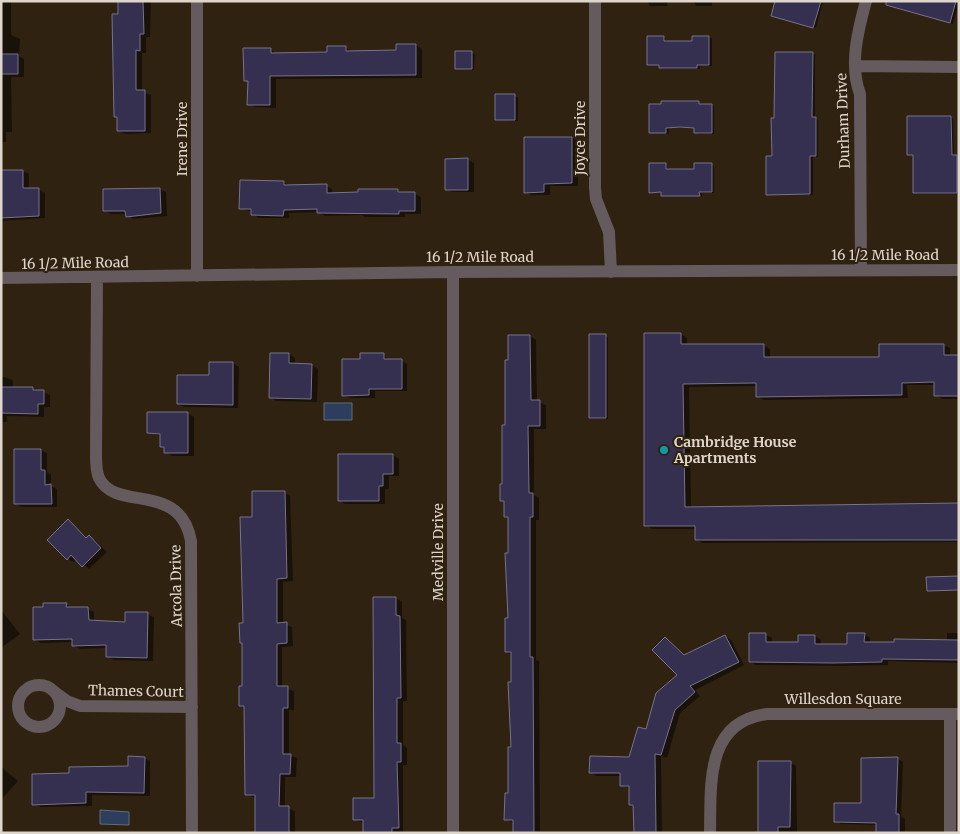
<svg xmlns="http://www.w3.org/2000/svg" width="960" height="834" font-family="Merriweather,serif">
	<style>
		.water { fill: #2c3e5c; stroke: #626c7d }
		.shadow { fill: #0007 }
		.building { fill: #352f50; stroke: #77738a }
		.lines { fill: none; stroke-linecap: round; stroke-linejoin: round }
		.minor { stroke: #655a5d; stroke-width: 12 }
		.culture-dot { fill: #0f9aa8; stroke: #302211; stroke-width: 2 }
		.labels { text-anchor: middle; stroke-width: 4; stroke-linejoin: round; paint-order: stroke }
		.street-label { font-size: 14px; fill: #dfd6cb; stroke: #302211 }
		.poi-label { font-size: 14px; font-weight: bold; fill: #dfd6cb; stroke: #302211; text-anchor: start }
	</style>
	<rect width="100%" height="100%" fill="#302211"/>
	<path class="water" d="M324 403H352V420H324Z
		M100 810 129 812V825L100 824Z"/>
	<path class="shadow" d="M1 1H11V35L20 39 19 56 24 59V77H11L12 132H6V142H1Z
		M119 1H151L150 37H146V53H142V92L151 95V133L125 134 118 130V118L115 116Z
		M648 1H667V6H650Z
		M693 1H712V6H696Z
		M776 1H823L816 28 775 17Z
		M911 1H959V3L953 24 911 12 909 11Z
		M664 37 667 42H693L709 37 712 38V66H700V69H663L660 66 648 64Z
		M416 45 422 49V78L276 79V108L255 107 249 104V82L246 80 270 49 277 54H329L345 48 352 51 397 52Z
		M472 53 475 54 474 70 456 68Z
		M812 53 815 55V119L818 120V157L813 156V195H770L768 194 775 119Z
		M497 95 518 97V121L496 119Z
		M662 102H699L702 105 714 106V134H698L695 128H669V134L650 132Z
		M950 117 953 119 954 156 959 157V194H917L914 192V156L908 154Z
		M572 138 578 141V186H550V195H531L525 192Z
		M446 160H468L474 163V192H453L446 189Z
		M711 164 714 166V193H702V196H665L662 193 650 192V165H666L669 170H695Z
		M1 171H23L29 174V189H39L45 193V218L1 221Z
		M284 182 290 186H326L332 189V194L359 193V190H398L403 193H414L421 197V214H405V217H365L362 215 325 216 319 212 289 213V218H258L252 212 241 208Z
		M160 189 166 192 167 216 133 219 127 214H111L104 210Z
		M680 334 687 338V345H763L770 349V358H880L943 345 950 348V356H959V399H942L936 395V385H907L908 398 764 400 757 396V386L689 387 691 508 959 504V542L702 543 696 539V529H652L646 525Z
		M509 336H530L536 340 537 401 546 405V429H534V495L539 498V520H536V660L539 661 540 833H514V823L505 819 513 748 512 655 506 652 509 619V588L506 587 509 518 506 516V503L501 500Z
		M605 336 608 337V419H593L590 418Z
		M289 354 295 358V365H312L318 369 317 402 276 401 270 397Z
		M383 355 390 360H401L407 364V391H375V398H350L343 395 361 360Z
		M233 363 239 367 238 408 184 407 178 404Z
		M1 376 13 380V388H33L50 395V407H44V417L7 416V422H1Z
		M188 413 194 417V456H172L161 446V436L149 433Z
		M41 450 47 453V472L51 475V486L57 489V507H22L16 504Z
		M393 455 399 459V476H389V489H385V504H345L339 500Z
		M284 492 290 496 293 581 283 582V624L292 627 293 646 282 647V687L294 691V710H289V755L297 758 296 777H285V807L295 811V833H256V798L246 794 245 708 241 706 243 687 244 644 241 642 253 518Z
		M68 521 87 538 89 536 95 540 107 552 89 569 77 559 74 562 68 559Z
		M959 578V591L928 590Z
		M396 598 402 602V618L406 620 407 701H403V745L407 748V765H403V833H364V823L355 820 376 799Z
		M66 604 72 608 88 609 94 612V622L126 623 147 614 154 617 153 661 114 660 107 656 108 648 80 649 73 645V642L41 643 34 639Z
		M1 610 20 634 1 648Z
		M947 633H959V663L888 661V665L840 666 756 665 750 662 766 635 772 638V643H799V636H815L821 640V645H848L864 634 870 638V643L947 641Z
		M725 636 731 640 744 665 695 690 700 696 680 713 667 758 661 756 662 833H635V807L631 805 630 788 621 785V776H596L591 772 630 758 679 675 665 638 686 656Z
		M144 758 150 761V796L92 795V806L40 807 34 804 70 774 129 767Z
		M898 759 903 762 901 817 905 819V833H878V825L841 824 835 821 862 805Z
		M790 763 796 766 797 833H760Z
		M1 767 18 781 1 800Z"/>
	<path class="building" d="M118 1H143L144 34H140V51L136 50V90H145V131H117V117H114L112 14H118Z
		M775 1H821L813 28 771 16Z
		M886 1H956L950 23 886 5Z
		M647 36H664V41H692V36H709V65H697V68H659V65H647Z
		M396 44H416V75L270 76V105H247L248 81H244L243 48H271V53L327 52V46H346V51L396 50Z
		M455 51H472V69H455Z
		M775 52H813L812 117H816V156H810V194L766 195V156H772L771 118H774Z
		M1 54H18V74H1Z
		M495 94H515V120H495Z
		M661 101H699V104H712V133H694V128L680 127 666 128V133H649V104H661Z
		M907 116H951L952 155H957V193H913V155H907Z
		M524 137H572V183L544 184V192L524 193Z
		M468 158V190H445V159Z
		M649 163H666V169H694V163H712V192H699L700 196H661V192L649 193Z
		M1 170H23V188H39V216L1 218Z
		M240 180 284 181V185L327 184V193L358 192V189H398V192H415V211H399V214L317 213V209L284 210 283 216 251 215V209H239Z
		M160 188 161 213 126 217 125 211H103V189Z
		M644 333H681V344H764V357H879V344H944V355H959V396H934V382L902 383V395L756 397V383L683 384 685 507 959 503V540H695V526H644Z
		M589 334H606V418H589Z
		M508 335H530L531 400H540V426H528L529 493H533V517H530V657H533L534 833H513V820H504L505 793H508V747H511L508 682H511V652H505V618H508L505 553H508V517H504V501H500V484H502V425H505V360H508Z
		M270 353H289V363L312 364 311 399 269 398Z
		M360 353H384V359H402V389H369V395L342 396V359H360Z
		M209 362H233V405L177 404V375H209Z
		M1 387H33V390H44V404H38V414L1 413Z
		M147 412H188V453H164V447H160V434L147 433Z
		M14 449H41V470H45V485L51 484 52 504H14Z
		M338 454H393V474H383V486H379V501H338Z
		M252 491H285L287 578 277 579V623L287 622V643L277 644V686H288V708H283V754H291L290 774H280L279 806H289V833H255V795H245L244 706H239V686H242V643H240L239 623H243L240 517H252Z
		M68 519 86 538 89 535 101 548 82 567 71 555 67 560 47 540Z
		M959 576V590L927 591 926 577Z
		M373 597H396V615L400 616 401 698H397V743H401V762H397L399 828H392V833H363V820H353V798H374Z
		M43 603H67L66 607H88L89 620 125 622V612H148L147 658 106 657V645L72 646V639L33 640V607H43Z
		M749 633H766V642H798V635H815V644H847V633H865L864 642H894V639L959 640V660L882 659V662L833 663 749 662Z
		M725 635 739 662 690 686 695 692 675 710 661 755 655 754 656 833H634L633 805H629V786H620V773H589L590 756 629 757 638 727 646 729 656 693 677 675 652 650 665 637 684 655Z
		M128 756 145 757 144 793 86 792V803L32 805V774L69 773V767L128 766Z
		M898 757 896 814H899V833H876V823L834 822V803H861V758Z
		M758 761H791L790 827H778V833H758Z"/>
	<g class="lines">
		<path class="minor" d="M595 1V188L596 199 609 232 611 272
			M856 66 959 67
			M861 270 860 94C849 65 858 30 866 1
			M197 276V1
			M97 277 96 455C96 462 96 471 99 478 116 513 180 480 191 541L192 833
			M1 278 453 272 959 270
			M18 706a21 21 0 1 1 42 0a21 21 0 1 1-42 0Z
			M56 693 67 701 80 706 192 707
			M950 714V833
			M453 833V272
			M710 833C711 784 705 722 767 714H959"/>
	</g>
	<circle class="culture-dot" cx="664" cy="450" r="5"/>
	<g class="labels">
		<g class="street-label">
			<text transform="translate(843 121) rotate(-92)" y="5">Durham Drive</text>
			<text transform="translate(580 138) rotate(-90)" y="5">Joyce Drive</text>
			<text transform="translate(182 139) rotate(-90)" y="5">Irene Drive</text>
			<text x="885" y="260">16 1/2 Mile Road</text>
			<text x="480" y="262">16 1/2 Mile Road</text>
			<text transform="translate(75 263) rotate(-1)" y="5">16 1/2 Mile Road</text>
			<text transform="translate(438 552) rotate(-90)" y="5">Medville Drive</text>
			<text transform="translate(176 586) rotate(-91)" y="5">Arcola Drive</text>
			<text transform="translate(136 691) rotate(1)" y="5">Thames Court</text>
			<text x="843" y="704">Willesdon Square</text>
		</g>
		<g class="poi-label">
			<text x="674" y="447">Cambridge House<tspan x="674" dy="16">Apartments</tspan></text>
		</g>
	</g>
	<rect width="960" height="834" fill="none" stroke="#dfd6cb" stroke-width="5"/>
</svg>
